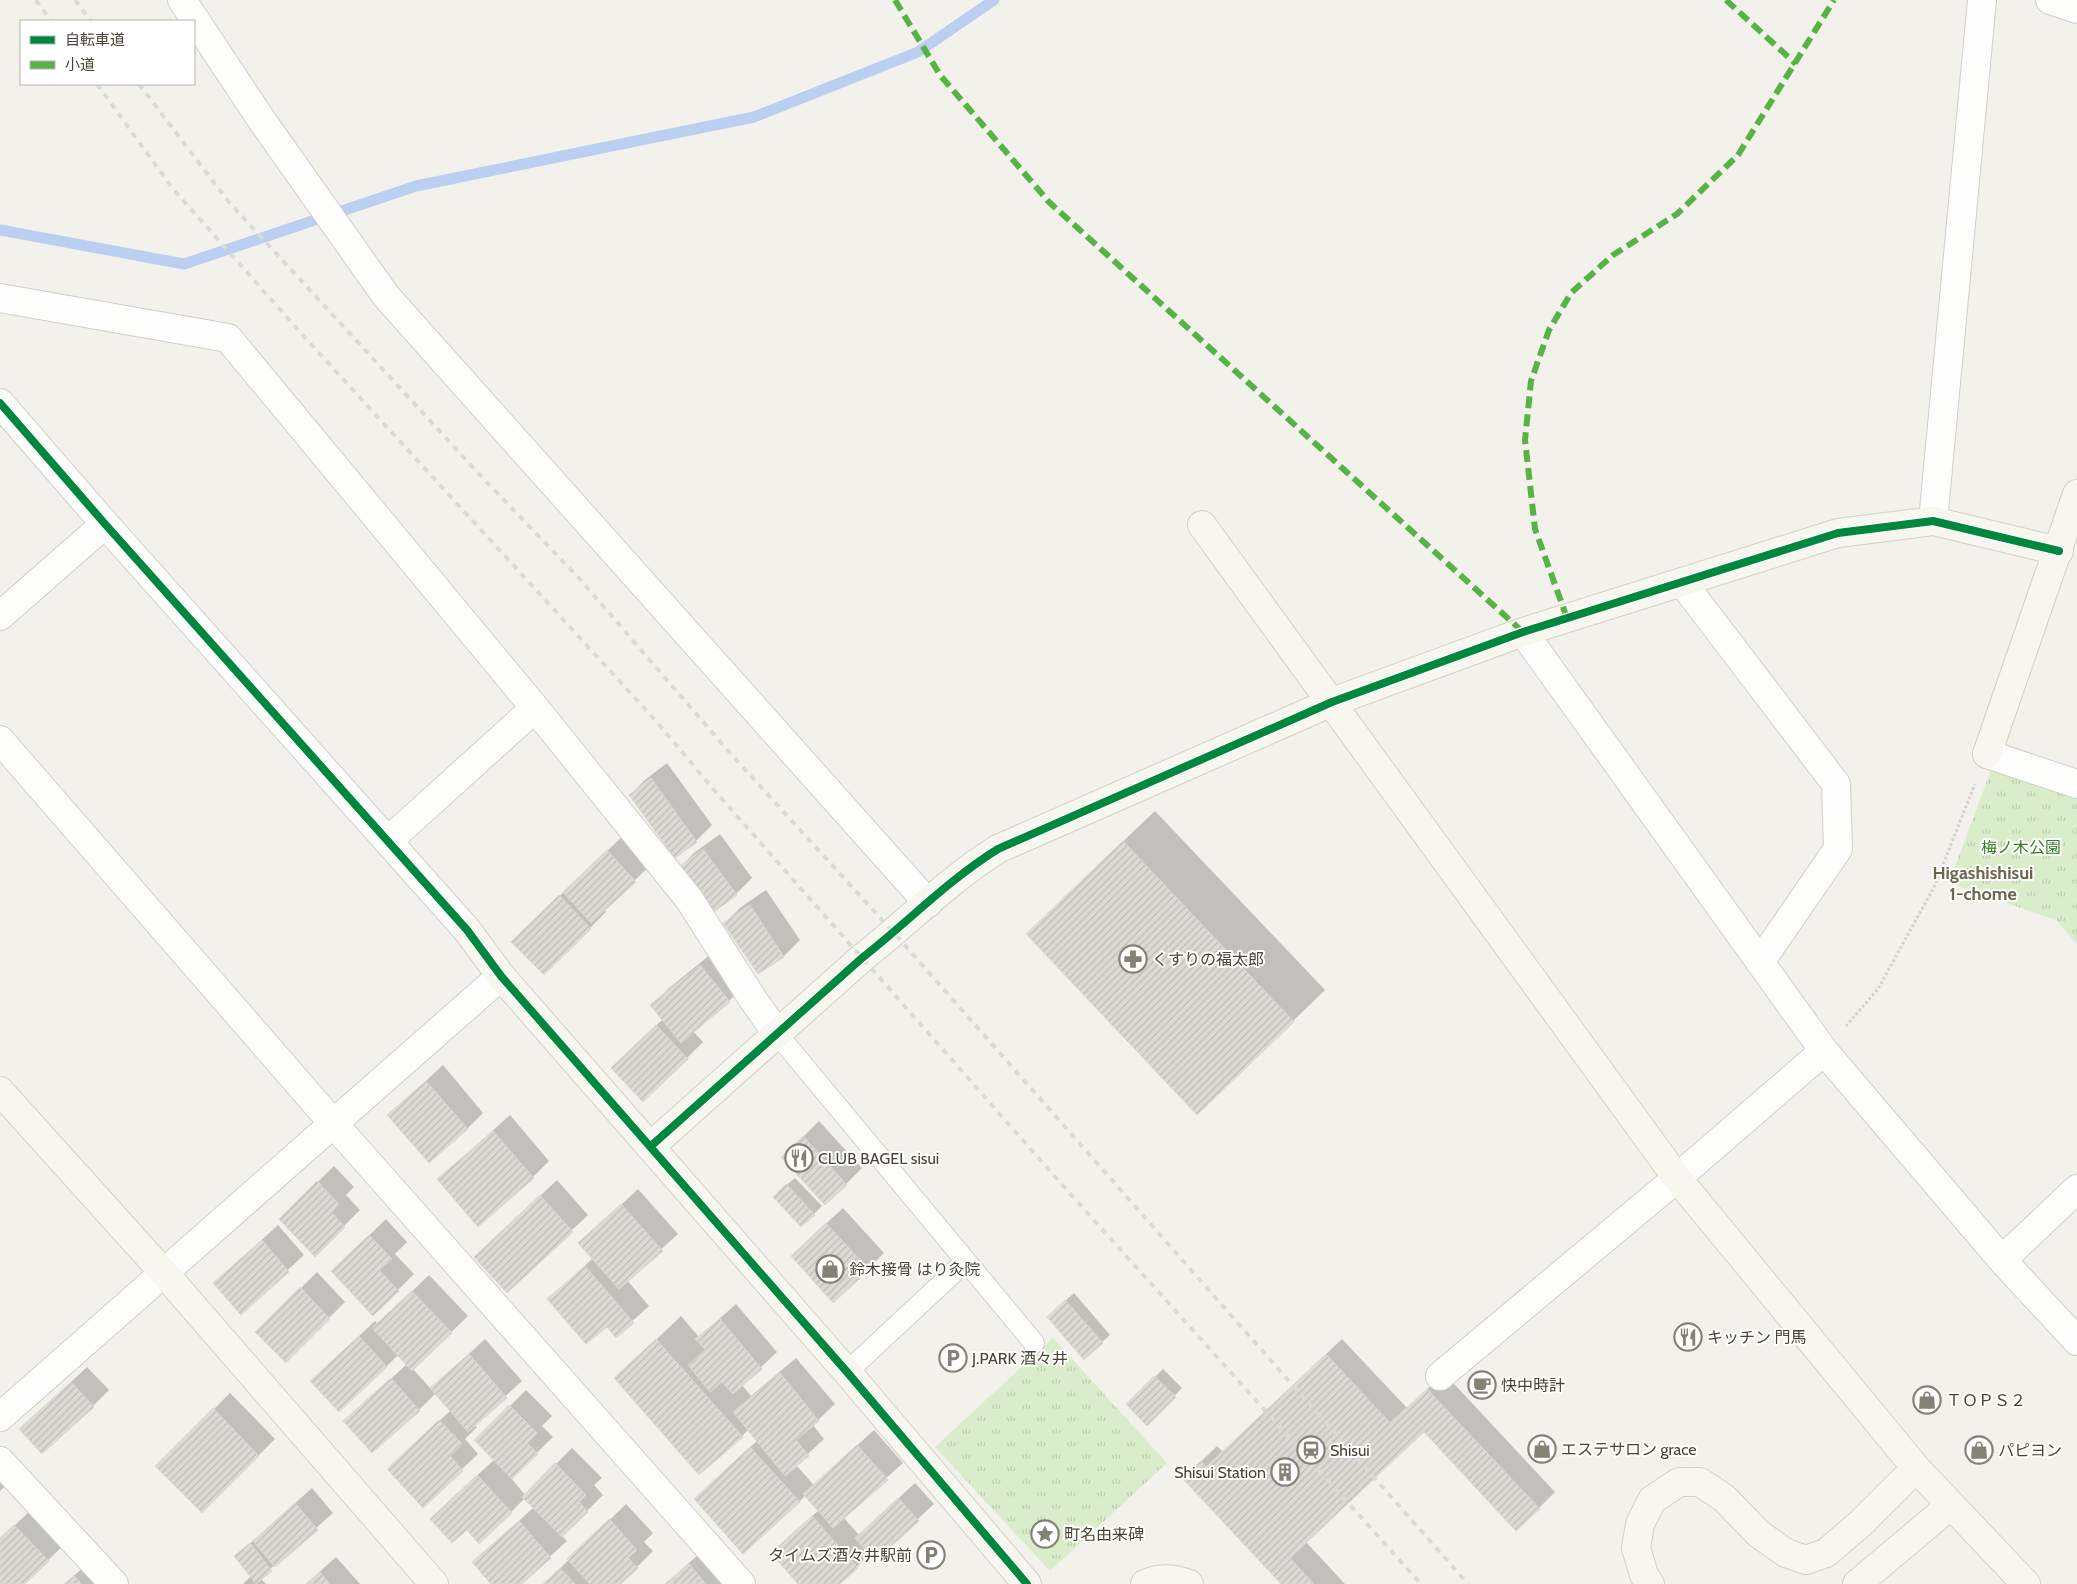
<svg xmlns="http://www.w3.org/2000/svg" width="2077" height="1584" font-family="Cabin,'Noto Sans JP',sans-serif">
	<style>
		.park { fill: url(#park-tufts) }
		.shadow { fill: #0003 }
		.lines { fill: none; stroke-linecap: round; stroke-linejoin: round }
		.stream { stroke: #bbd0f1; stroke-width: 11 }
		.building { fill: url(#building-hatch); stroke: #dad9d1 }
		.lane-casing { stroke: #d0cfc8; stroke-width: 22 }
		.street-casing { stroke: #d0cfc8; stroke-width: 30 }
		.secondary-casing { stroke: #d2d1c2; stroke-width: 30 }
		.path { stroke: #d2d1ca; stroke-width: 3; stroke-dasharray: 2.5 2.5; stroke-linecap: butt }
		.lane { stroke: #fdfdfc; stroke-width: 20 }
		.street { stroke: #fdfdfc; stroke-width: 28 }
		.secondary { stroke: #f7f6ef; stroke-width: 28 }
		.rail { stroke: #dadad9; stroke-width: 4; stroke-dasharray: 6 6; stroke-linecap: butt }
		.quiet { stroke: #57b346; stroke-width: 6; stroke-dasharray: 12 6; stroke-linecap: butt }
		.cycleway-casing { stroke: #fff; stroke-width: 11 }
		.cycleway { stroke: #00873e; stroke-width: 8 }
		.labels { text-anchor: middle; stroke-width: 4; stroke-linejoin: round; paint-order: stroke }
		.park-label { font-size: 16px; fill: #357d27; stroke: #fff }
		.poi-label { font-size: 16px; fill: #494536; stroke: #fff; text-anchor: start }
		.neighbourhood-label { font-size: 18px; font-weight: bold; fill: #6c664d; stroke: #fff }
	</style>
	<defs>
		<pattern id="park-tufts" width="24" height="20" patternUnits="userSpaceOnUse" patternTransform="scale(1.25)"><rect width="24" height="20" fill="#d9edcb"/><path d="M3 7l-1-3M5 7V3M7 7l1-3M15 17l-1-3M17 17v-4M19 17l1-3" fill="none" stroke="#bccdaf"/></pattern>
		<pattern id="building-hatch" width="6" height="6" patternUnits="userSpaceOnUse" patternTransform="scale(1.25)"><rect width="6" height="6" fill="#dcdad3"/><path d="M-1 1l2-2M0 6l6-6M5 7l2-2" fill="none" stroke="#bebcb6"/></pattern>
	</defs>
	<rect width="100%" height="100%" fill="#f2f1eb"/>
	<path class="park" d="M1992 767 2077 796V944L2056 920 1949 883Z
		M1053 1338 1167 1463 1050 1571 935 1447Z"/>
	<path class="shadow" d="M667 763 712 825 696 841 630 795 646 779Z
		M1155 811 1325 990 1293 1021 1059 902Z
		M720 834 752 878 736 894 679 868 695 852Z
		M624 835 651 865 604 909 606 912 544 974 528 926Z
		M766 890 800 940 784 956 758 973 725 923 741 907Z
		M716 950 745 985 729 1001 693 1031 703 1042 687 1058 629 1052 663 1019 652 1005 668 989Z
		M443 1065 483 1113 467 1129 389 1115Z
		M510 1115 549 1161 533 1177 439 1179Z
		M819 1121 862 1168 846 1184 799 1141Z
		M334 1166 354 1187 346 1195 360 1210 315 1255 280 1219Z
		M795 1178 822 1206 814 1214 782 1189Z
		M557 1180 588 1215 507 1291 475 1257Z
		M638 1189 678 1234 627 1280 649 1306 616 1336 607 1325 549 1299 593 1258 580 1243Z
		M843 1208 884 1253 868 1269 808 1240Z
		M386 1219 407 1242 395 1254 414 1274 398 1290 349 1255Z
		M278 1225 304 1255 241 1313 215 1283Z
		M317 1272 345 1302 286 1361 257 1332Z
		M429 1275 468 1316 413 1369 431 1389 485 1339 522 1381 474 1425 477 1427 465 1439 478 1454 423 1506 405 1453 451 1410 436 1393 419 1410 345 1421 407 1364 398 1355 386 1367 328 1365 375 1321 378 1324Z
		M1074 1293 1110 1335 1084 1358 1056 1309Z
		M736 1304 777 1352 742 1385 751 1396 796 1358 835 1404 813 1425 824 1439 796 1465 814 1485 874 1430 903 1463 843 1517 859 1535 915 1483 934 1504 875 1559 871 1554 838 1584H800L788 1537 819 1510 806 1495 799 1502 711 1483 758 1440 749 1429 742 1436 616 1378 681 1316 699 1337Z
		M1342 1339 1407 1408 1444 1373 1555 1492 1539 1508 1424 1430 1306 1542 1345 1584H1283L1184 1478 1217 1446 1223 1452Z
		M87 1367 109 1390 93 1406 21 1429Z
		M1163 1369 1182 1388 1147 1424 1128 1404Z
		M526 1390 552 1416 542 1426 553 1437 511 1478 525 1495 572 1448 602 1478 594 1485 603 1495 562 1536 567 1541 520 1584H493L474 1562 534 1507 525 1498 511 1512 447 1503 495 1459 476 1440Z
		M230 1393 275 1439 202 1512 157 1466Z
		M0 1478 6 1485 0 1491Z
		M312 1488 333 1513 260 1578 266 1584H243L251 1576 236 1556Z
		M626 1504 653 1533 644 1542 653 1551 637 1567 619 1584H544Z
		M31 1510 64 1545 23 1584H0V1539Z
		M705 1549 735 1584H667L682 1569Z
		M336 1557 360 1584H306Z
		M91 1561 111 1584H64Z"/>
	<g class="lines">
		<path class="stream" d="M0 230 184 264 416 186 754 117 918 52 994 0"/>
	</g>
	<path class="building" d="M651 778 697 842 675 858 629 795Z
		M1123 841 1294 1022 1197 1115 1026 934Z
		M703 849 737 895 711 914 677 868Z
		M607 850 636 882 591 923 563 892Z
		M559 895 591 929 544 975 511 942Z
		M750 905 784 957 758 974 723 923Z
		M700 965 730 1002 681 1043 650 1005Z
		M656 1025 688 1059 643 1102 611 1068Z
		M426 1081 468 1129 429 1163 387 1115Z
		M493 1131 534 1178 478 1227 437 1179Z
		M803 1136 847 1185 825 1205 781 1157Z
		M317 1181 339 1204 331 1212 345 1227 315 1257 279 1219Z
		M786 1184 815 1215 801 1227 773 1197Z
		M540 1195 573 1232 507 1293 474 1257Z
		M621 1204 663 1251 619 1289 578 1243Z
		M826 1223 869 1270 833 1303 791 1256Z
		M369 1235 392 1259 379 1270 399 1291 373 1316 331 1271Z
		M262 1240 289 1272 241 1315 213 1283Z
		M585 1266 634 1323 616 1338 607 1327 586 1344 547 1299Z
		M300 1287 330 1319 286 1363 255 1332Z
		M412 1291 452 1333 412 1371 372 1328Z
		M1065 1300 1103 1343 1084 1360 1047 1317Z
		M720 1319 762 1369 733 1394 722 1382 710 1392 688 1365 706 1350 695 1339Z
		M359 1336 387 1367 339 1412 310 1381Z
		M656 1339 743 1437 699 1475 614 1378Z
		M469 1354 507 1398 468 1432 430 1388Z
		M1326 1354 1390 1423 1427 1389 1540 1509 1516 1531 1424 1432 1290 1558 1314 1584H1281L1182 1478 1201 1461 1206 1467Z
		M780 1373 819 1421 796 1440 809 1456 785 1476 733 1412Z
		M1154 1376 1176 1397 1147 1426 1126 1404Z
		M391 1378 420 1411 372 1453 343 1421Z
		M71 1382 94 1407 42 1454 19 1429Z
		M509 1405 537 1433 527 1443 538 1454 512 1479 474 1440Z
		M213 1408 259 1456 202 1513 155 1466Z
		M439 1420 462 1444 450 1456 463 1471 423 1508 387 1469Z
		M857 1445 888 1480 833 1528 803 1494Z
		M750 1447 800 1502 743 1554 694 1499Z
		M555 1463 586 1495 579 1502 588 1512 562 1537 522 1497Z
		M477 1475 512 1513 479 1544 467 1530 452 1543 430 1519Z
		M898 1498 919 1521 875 1561 855 1538Z
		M295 1503 318 1530 275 1567 253 1541Z
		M812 1516 858 1568 840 1584H798L771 1553Z
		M609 1519 637 1550 628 1558 638 1568 621 1584H590L567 1559Z
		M519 1521 551 1558 522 1584H491L472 1562Z
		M14 1525 49 1561 25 1584H0V1538Z
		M250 1543 272 1571 256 1584 234 1556Z
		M689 1564 706 1584H665Z
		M560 1568 575 1584H543Z
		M320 1572 330 1584H306Z
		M74 1576 81 1584H65Z"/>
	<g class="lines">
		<g class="lane-casing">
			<path id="lane" d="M778 1035 1034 1343
				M847 1372 966 1261"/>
		</g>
		<g class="street-casing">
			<path id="street" d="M182 0 263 122 386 296 928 903
				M2050 0 2077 9
				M0 298 228 338 535 708 689 899 752 998 778 1035
				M0 403 105 524 467 930
				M1933 521 1982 0
				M1682 582 1836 784 1838 849 1760 962
				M0 616 105 524
				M1523 632 1824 1051 2002 1260 2077 1341
				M0 740 333 1123 741 1584
				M1987 754 2077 784
				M388 841 535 708
				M2002 1260 2077 1189
				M1440 1376 1677 1178 1824 1051
				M0 1417 501 976
				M0 1461 114 1584"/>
		</g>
		<g class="secondary-casing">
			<path id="secondary" d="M1202 525 1677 1178 1916 1468 2026 1584
				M1987 754 2077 494
				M467 930 501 976 847 1372 1027 1584
				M0 1091 164 1273 434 1584
				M651 1146 862 958C908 922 948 880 998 849L1332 702 1523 632 1838 533 1933 521 2059 551
				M1145 1584C1160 1577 1174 1578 1189 1584
				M1650 1584 1644 1575 1636 1548 1640 1524 1652 1500 1679 1482H1700L1724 1498 1759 1534 1786 1553 1806 1560 1826 1553 1861 1523 1916 1468
				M1857 1584 1951 1505"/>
		</g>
		<path class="path" d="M1846 1026 1878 989 1934 887 1975 784"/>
		<use href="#lane" class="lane"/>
		<use href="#street" class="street"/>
		<use href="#secondary" class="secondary"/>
		<path class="rail" d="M36 0 51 21
			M75 0 91 21
			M97 84 173 189 308 341 656 721 714 790 1057 1179 1421 1584
			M139 84 228 201 479 474 578 577 730 753 894 933 1468 1584"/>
		<path class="quiet" d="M895 0 940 75 1049 202 1523 632
			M1726 0 1796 64
			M1567 618 1535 529 1525 440 1531 381 1549 330 1571 293 1613 255 1677 214 1738 155 1834 0"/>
		<g class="cycleway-casing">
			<path id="cycleway" d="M0 403 105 524 467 930 501 976 847 1372 1027 1584
				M651 1146 862 958C908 922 948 880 998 849L1332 702 1523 632 1838 533 1933 521 2059 551"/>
		</g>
		<use href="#cycleway" class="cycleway"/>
	</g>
	<defs>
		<g id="pharmacy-ring" transform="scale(1.4375)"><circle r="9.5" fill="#fff" stroke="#848175" stroke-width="1.5"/><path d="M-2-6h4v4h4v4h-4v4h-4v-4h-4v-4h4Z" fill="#848175"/></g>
		<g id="restaurant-ring" transform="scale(1.4375)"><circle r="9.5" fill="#fff" stroke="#848175" stroke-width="1.5"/><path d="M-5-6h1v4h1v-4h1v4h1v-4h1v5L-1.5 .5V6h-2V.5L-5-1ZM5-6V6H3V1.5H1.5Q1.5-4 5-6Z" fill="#848175"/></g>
		<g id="shop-ring" transform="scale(1.4375)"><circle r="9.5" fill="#fff" stroke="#848175" stroke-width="1.5"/><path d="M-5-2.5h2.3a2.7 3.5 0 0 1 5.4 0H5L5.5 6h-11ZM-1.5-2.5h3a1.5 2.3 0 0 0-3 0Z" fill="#848175"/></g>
		<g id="parking-ring" transform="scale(1.4375)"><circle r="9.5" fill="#fff" stroke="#848175" stroke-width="1.5"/><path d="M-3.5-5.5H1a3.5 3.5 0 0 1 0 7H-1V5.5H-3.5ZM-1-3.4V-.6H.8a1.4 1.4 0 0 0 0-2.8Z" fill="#848175"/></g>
		<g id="cafe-ring" transform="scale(1.4375)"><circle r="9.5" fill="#fff" stroke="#848175" stroke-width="1.5"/><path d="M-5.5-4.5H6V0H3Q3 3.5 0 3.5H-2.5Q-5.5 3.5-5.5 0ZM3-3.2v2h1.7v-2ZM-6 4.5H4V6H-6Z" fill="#848175"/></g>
		<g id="station-ring" transform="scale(1.4375)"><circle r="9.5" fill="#fff" stroke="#848175" stroke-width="1.5"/><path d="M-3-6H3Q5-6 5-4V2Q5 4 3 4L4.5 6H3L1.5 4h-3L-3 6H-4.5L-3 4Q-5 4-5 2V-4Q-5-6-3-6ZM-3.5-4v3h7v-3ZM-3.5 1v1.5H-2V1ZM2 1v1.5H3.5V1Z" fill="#848175"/></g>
		<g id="building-ring" transform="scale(1.4375)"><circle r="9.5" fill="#fff" stroke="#848175" stroke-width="1.5"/><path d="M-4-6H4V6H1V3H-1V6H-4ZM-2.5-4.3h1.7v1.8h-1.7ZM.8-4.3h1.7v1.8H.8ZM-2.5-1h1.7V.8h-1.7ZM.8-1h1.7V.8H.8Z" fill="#848175"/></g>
		<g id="sight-ring" transform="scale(1.4375)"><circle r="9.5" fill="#fff" stroke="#848175" stroke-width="1.5"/><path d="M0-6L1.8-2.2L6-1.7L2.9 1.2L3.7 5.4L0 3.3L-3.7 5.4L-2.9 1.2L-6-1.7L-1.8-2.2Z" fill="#848175"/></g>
	</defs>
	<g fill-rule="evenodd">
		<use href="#pharmacy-ring" x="1133" y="959"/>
		<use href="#restaurant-ring" x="799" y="1158"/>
		<use href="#shop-ring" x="830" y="1269"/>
		<use href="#restaurant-ring" x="1688" y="1337"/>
		<use href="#parking-ring" x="953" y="1358"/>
		<use href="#cafe-ring" x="1482" y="1385"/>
		<use href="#shop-ring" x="1927" y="1400"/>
		<use href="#shop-ring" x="1542" y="1449"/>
		<use href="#station-ring" x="1311" y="1450"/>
		<use href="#shop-ring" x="1979" y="1450"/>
		<use href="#building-ring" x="1285" y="1472"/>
		<use href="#sight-ring" x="1045" y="1534"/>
		<use href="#parking-ring" x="931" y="1555"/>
	</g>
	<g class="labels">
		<g class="park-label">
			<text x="2021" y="853">梅ノ木公園</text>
		</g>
		<g class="poi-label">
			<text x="1152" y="965">くすりの福太郎</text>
			<text x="818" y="1164">CLUB BAGEL sisui</text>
			<text x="849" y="1275">鈴木接骨 はり灸院</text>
			<text x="1707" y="1343">キッチン 門馬</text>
			<text x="972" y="1364">J.PARK 酒々井</text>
			<text x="1501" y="1391">快中時計</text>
			<text x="1946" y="1406">ＴＯＰＳ２</text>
			<text x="1561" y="1455">エステサロン grace</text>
			<text x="1330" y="1456">Shisui</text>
			<text x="1998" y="1456">パピヨン</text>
			<text x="1266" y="1478" text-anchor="end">Shisui Station</text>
			<text x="1064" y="1540">町名由来碑</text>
			<text x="912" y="1561" text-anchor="end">タイムズ酒々井駅前</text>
		</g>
		<g class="neighbourhood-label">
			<text x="1983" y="879">Higashishisui<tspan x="1983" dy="21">1-chome</tspan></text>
		</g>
	</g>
	<rect x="20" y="20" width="175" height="65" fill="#ffffff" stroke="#b6b5af"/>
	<rect x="30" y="36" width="25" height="8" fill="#00873e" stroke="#b6b5af"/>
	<text x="65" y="45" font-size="15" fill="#494536">自転車道</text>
	<rect x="30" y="61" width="25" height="8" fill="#57b346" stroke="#b6b5af"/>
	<text x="65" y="70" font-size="15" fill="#494536">小道</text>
</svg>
